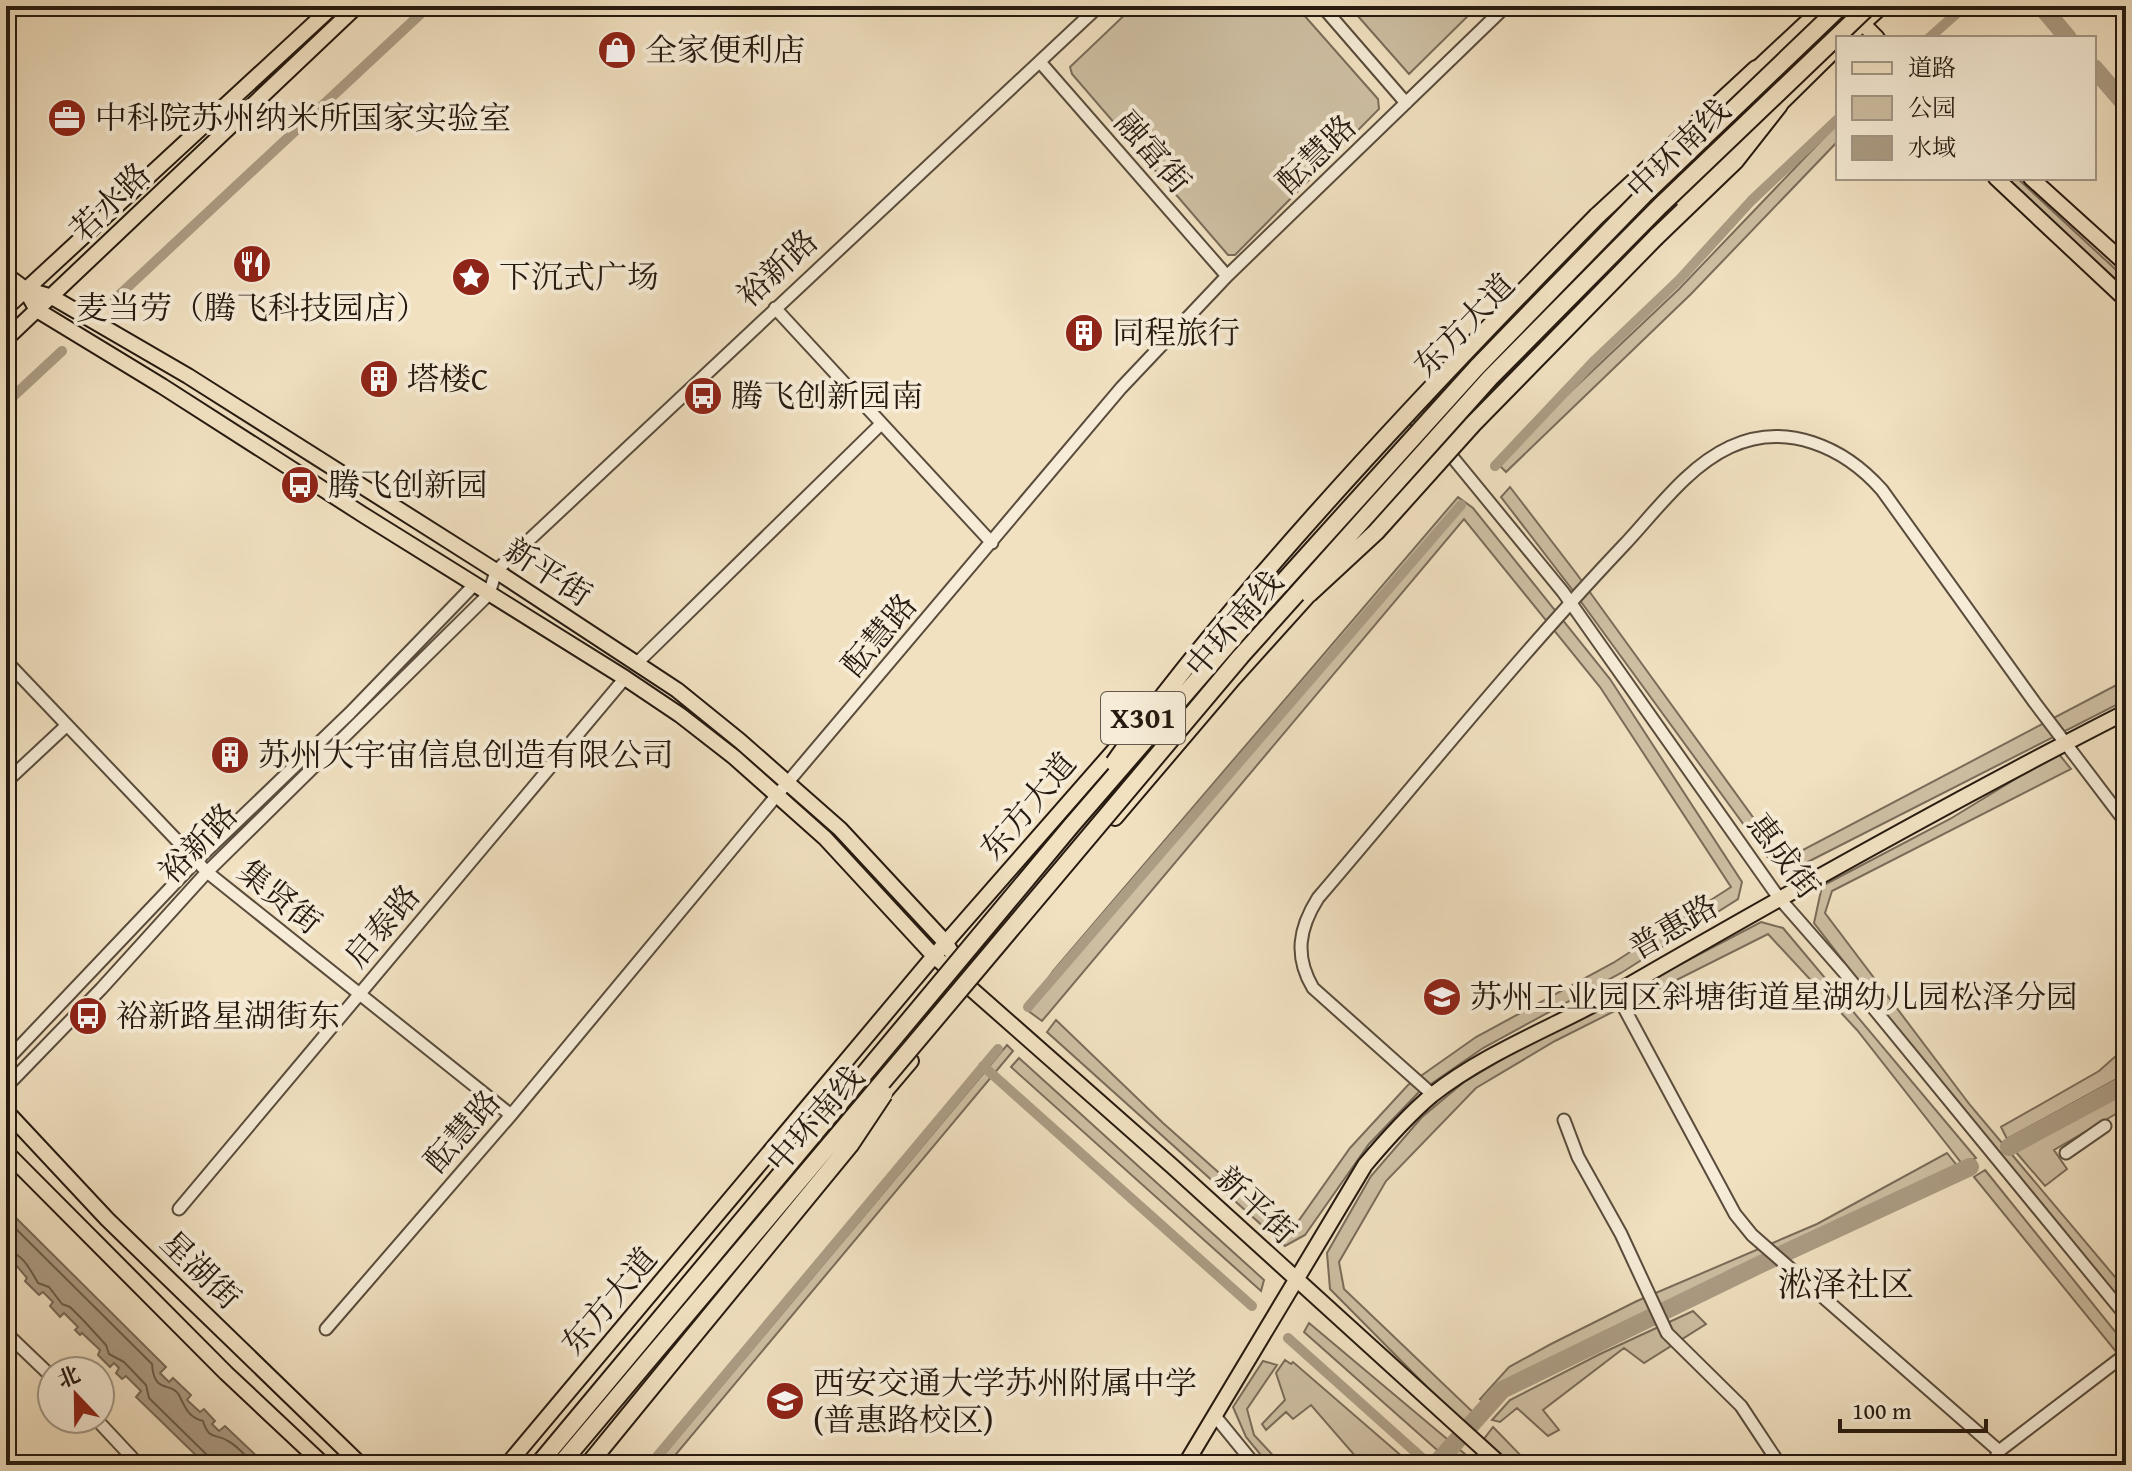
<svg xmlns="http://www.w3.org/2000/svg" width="2132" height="1471" font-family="'Gentium Book Plus','Noto Serif SC',serif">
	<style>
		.green { fill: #cebfa3; stroke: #7a6c5a; stroke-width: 2 }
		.water { fill: #ac9d85; stroke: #766956; stroke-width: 2 }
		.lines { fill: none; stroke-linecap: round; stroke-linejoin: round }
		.shore { stroke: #695c4a; stroke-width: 2 }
		.canal { stroke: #ac9d85; stroke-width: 10 }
		.river { stroke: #ac9d85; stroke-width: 18 }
		.minor-casing { stroke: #594c3c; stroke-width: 15 }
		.major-casing { stroke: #261a10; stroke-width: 18 }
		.highway-casing { stroke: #261a10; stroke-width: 20 }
		.minor { stroke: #f6ecd7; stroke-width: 11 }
		.major { stroke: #f1e1c1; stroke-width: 14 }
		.highway { stroke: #f1e1c1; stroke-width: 16 }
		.highway-bridge-casing { stroke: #261a10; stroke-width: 20; stroke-linecap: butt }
		.highway-bridge { stroke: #f1e1c1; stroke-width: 16 }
		.labels { text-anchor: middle; stroke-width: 8; stroke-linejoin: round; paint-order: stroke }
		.shield { fill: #f6ecd7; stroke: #64594c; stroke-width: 2 }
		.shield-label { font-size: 30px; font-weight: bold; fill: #261a10 }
		.poi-label { font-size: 32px; fill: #261a10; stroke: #f6ecd7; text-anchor: start }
		.street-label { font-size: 32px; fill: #261a10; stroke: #f6ecd7 }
		.neighbourhood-label { font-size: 34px; fill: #261a10; stroke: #f6ecd7 }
	</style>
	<rect width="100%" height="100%" fill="#f1e1c1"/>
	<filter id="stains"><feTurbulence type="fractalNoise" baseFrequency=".0025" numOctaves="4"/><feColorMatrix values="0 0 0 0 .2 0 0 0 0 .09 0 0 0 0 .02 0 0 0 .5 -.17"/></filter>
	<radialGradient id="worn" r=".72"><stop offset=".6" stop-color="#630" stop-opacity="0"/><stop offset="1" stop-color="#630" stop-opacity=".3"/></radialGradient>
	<path class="green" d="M1134 6H1296L1378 99 1379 109 1235 255H1228L1072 74 1070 67Z
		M1349 6H1478L1409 74Z
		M1838 123V141L1691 294 1506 472 1496 462 1679 289Z
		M2003 178H2017L2126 279V294Z
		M1510 487 1576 573 1784 860 2126 680V700L1788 872 1771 862 1571 588 1501 497Z
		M1458 497 1473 508 1610 679 1742 882 1738 899 1621 973 1483 1048 1418 1093 1369 1144 1305 1235 1285 1246 1047 1032 1056 1020 1163 1123 1280 1227 1297 1223 1350 1148 1408 1085 1476 1037 1613 963 1731 887 1600 687 1464 519 1042 1021 1027 1010 1053 971Z
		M2058 753 2071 769 1832 891 1825 913 1970 1105 2126 1290V1308L1950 1099 1814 923 1822 886 1950 819Z
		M1761 922 1783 928 1976 1158 1963 1165 1857 1030 1768 934 1555 1041 1476 1088 1386 1181 1339 1262 1344 1289 1479 1418 1470 1427 1442 1402 1330 1289 1327 1253 1371 1176 1422 1117 1464 1082 1526 1045Z
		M1007 1045 1013 1051 667 1465H655Z
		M2126 1047V1074L2007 1139 2001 1127 2099 1071Z
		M1019 1058 1264 1280 1261 1291 1011 1067Z
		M2126 1089V1108L2054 1150 2067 1169 2045 1186 2015 1151Z
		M1947 1153 1959 1168 1511 1385 1490 1406 1480 1399 1509 1367 1551 1344 1637 1301 1817 1224Z
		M1985 1170 2126 1345V1364L1974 1177Z
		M1693 1311 1706 1324 1644 1363 1624 1348 1543 1410 1559 1430 1548 1436 1517 1408 1500 1422 1492 1420 1510 1400 1600 1354Z
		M1309 1323 1478 1465H1454L1304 1332Z
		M1285 1360 1291 1364 1293 1362 1412 1465H1395L1392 1462 1388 1465H1363L1311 1405 1293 1419 1286 1412 1266 1430 1262 1424 1285 1400 1276 1373Z
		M1263 1361 1277 1365 1247 1409 1254 1435 1282 1465H1269L1246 1437 1233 1407Z
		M1493 1427 1530 1465H1512L1484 1439Z"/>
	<path class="water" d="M6 1208 166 1367 160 1373 169 1382 173 1378 191 1395 187 1400 200 1412 204 1409 215 1421 212 1424 219 1431 225 1426 266 1465H206L136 1397 141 1391 126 1376 122 1379 116 1373 119 1368 114 1363 110 1367 98 1355 100 1350 82 1333 80 1335 75 1330 78 1327 64 1313 60 1317 50 1306 53 1302 43 1292 39 1295 25 1281 27 1278 10 1258 6 1262Z"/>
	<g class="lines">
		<path class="shore" d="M6 1219 152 1364C154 1395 171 1381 179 1395 185 1407 188 1417 203 1421 209 1441 216 1433 228 1441 238 1446 246 1457 255 1465
			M6 1251C22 1252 31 1271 38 1283L49 1287 62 1304 70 1307 83 1320 106 1345 109 1354 124 1362 146 1385 149 1398 208 1456 211 1465"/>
		<path class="canal" d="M1929 38 1965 6
			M115 299 429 6
			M6 403 62 351
			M1495 466 1595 360 1680 279 1751 201 1838 119
			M1028 1007 1461 505
			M983 1066 1252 1306
			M1288 1338 1430 1465
			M650 1465 998 1049"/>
		<path class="river" d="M2041 6 2068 38
			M2094 68 2126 105
			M2009 1147 2126 1084
			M1435 1465 1502 1390 1761 1264 1970 1167"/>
		<g class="minor-casing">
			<path id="minor" d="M1322 6 1406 103
				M1040 62 1227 276
				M775 308 992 543
				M1417 414 1563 592 1779 898 1843 971 2126 1316
				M6 661 207 872 511 1115
				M637 663 881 424
				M6 782 66 726
				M1616 993 1735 1214 1752 1235 1999 1451 2126 1354
				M6 1061 196 861 350 713 474 585
				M6 1087 101 989 207 872 489 594 496 571 1099 6
				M1433 1095 1313 988C1294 956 1299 928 1318 898 1419 780 1517 658 1624 545 1656 511 1687 467 1730 447 1786 421 1844 447 1882 490L2035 703 2126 823
				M1564 1120 1578 1157 1621 1234 1667 1333 1741 1406 1780 1465
				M2066 1153 2105 1126
				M179 1209 625 678
				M326 1329 511 1115 777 795 1121 388 1227 276 1506 6
				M6 1333 52 1377
				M1215 1416 1255 1465
				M96 1419 139 1465
				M1992 1465 1999 1451"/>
		</g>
		<g class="major-casing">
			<path id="major" d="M1845 6 1877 38
				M1847 38 1882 6
				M1748 77 1824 6
				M1771 113 1838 47
				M1996 178 2126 300
				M2031 178 2126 264
				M1683 200 1745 139
				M6 275 25 289 52 297 188 376 496 571 677 690 740 741 840 829 946 943 961 969
				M25 289 37 310 162 386 365 516 625 678 680 715 734 757 825 838 934 956 1172 1166 1501 1465
				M6 308 333 6
				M6 339 357 6
				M1268 580 1404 429
				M1115 818 1234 678 1316 587
				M878 1100 911 1061
				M6 1111 107 1219 361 1465
				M6 1152 226 1373 324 1465
				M507 1465 934 956 1125 738
				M1185 1465 1365 1165C1386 1140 1407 1116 1432 1095 1489 1050 1560 1025 1622 989 1788 893 1955 799 2126 712"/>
		</g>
		<g class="highway-casing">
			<path id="highway" d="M1597 216 1756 69
				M1656 237 1735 161 1779 105
				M588 1465 677 1356"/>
		</g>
		<use href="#minor" class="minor"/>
		<use href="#major" class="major"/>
		<use href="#highway" class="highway"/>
		<g class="highway-bridge-casing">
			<path id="highway-bridge" d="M1309 594 1376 532 1473 424 1656 237
				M1114 763C1160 696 1213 634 1265 572 1371 449 1483 332 1597 216
				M677 1356 850 1145 884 1094
				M538 1465 1071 826 1255 613 1477 367 1645 194 1841 6
				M560 1465 1241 656 1490 378 1660 206 1869 6"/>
		</g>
		<use href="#highway-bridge" class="highway-bridge"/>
	</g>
	<defs>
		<g id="shop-disc" transform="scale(2)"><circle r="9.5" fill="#8f2418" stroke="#f6ecd7"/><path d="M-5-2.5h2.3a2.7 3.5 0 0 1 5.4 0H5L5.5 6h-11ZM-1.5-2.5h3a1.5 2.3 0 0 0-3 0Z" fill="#fff"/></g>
		<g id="office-disc" transform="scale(2)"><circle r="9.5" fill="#8f2418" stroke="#f6ecd7"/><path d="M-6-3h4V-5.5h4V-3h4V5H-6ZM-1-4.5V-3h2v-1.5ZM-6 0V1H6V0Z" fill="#fff"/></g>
		<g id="restaurant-disc" transform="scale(2)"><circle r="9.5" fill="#8f2418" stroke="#f6ecd7"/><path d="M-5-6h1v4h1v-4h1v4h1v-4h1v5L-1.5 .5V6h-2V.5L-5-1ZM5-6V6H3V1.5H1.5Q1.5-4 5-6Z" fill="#fff"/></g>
		<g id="sight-disc" transform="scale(2)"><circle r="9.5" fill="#8f2418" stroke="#f6ecd7"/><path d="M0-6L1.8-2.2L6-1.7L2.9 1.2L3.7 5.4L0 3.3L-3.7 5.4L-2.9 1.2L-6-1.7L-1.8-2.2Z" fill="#fff"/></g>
		<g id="building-disc" transform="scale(2)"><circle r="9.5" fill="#8f2418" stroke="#f6ecd7"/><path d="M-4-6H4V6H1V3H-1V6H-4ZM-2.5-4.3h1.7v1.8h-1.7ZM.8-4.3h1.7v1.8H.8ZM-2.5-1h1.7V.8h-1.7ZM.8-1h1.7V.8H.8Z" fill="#fff"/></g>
		<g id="bus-disc" transform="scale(2)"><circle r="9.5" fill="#8f2418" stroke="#f6ecd7"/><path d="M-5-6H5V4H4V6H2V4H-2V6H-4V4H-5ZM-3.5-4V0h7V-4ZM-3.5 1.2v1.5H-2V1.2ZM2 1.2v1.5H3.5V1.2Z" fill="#fff"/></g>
		<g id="school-disc" transform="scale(2)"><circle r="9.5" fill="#8f2418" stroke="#f6ecd7"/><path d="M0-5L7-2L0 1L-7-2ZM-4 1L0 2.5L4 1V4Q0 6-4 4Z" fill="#fff"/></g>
	</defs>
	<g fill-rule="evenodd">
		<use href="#shop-disc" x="617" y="50"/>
		<use href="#office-disc" x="67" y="118"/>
		<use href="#restaurant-disc" x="252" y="264"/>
		<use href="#sight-disc" x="471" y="277"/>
		<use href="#building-disc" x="1084" y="333"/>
		<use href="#building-disc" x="379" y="379"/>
		<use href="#bus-disc" x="703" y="396"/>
		<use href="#bus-disc" x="300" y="485"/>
		<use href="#building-disc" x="230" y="755"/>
		<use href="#school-disc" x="1442" y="997"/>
		<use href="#bus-disc" x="88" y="1016"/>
		<use href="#school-disc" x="785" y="1401"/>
	</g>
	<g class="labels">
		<rect class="shield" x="1101" y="692" width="84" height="52" rx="6"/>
		<g class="shield-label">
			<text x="1143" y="728">X301</text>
		</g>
		<g class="poi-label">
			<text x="645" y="61">全家便利店</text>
			<text x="95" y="129">中科院苏州纳米所国家实验室</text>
			<text x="499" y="288">下沉式广场</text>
			<text x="252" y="319" text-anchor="middle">麦当劳（腾飞科技园店）</text>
			<text x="1112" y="344">同程旅行</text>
			<text x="407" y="390">塔楼C</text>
			<text x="731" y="407">腾飞创新园南</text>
			<text x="328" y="496">腾飞创新园</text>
			<text x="258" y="766">苏州大宇宙信息创造有限公司</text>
			<text x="1470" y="1008">苏州工业园区斜塘街道星湖幼儿园松泽分园</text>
			<text x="116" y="1027">裕新路星湖街东</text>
			<text x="813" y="1394">西安交通大学苏州附属中学<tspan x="813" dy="37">(普惠路校区)</tspan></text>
		</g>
		<g class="street-label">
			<text transform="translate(1678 149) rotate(-44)" y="11">中环南线</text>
			<text transform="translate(1153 152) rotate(49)" y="11">融富街</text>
			<text transform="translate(1316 154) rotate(-44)" y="11">酝慧路</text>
			<text transform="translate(110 202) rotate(-44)" y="11">若水路</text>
			<text transform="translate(777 268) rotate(-43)" y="11">裕新路</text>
			<text transform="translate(1464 325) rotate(-46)" y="11">东方大道</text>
			<text transform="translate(548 572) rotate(33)" y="11">新平街</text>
			<text transform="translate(1234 624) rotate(-49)" y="11">中环南线</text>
			<text transform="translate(879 635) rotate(-50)" y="11">酝慧路</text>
			<text transform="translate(1028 806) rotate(-50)" y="11">东方大道</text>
			<text transform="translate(198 843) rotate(-46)" y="11">裕新路</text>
			<text transform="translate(1784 856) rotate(53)" y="11">惠成街</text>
			<text transform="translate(280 897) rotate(39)" y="11">集贤街</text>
			<text transform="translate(382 926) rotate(-50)" y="11">启泰路</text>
			<text transform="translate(1673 927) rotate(-30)" y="11">普惠路</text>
			<text transform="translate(815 1119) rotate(-49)" y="11">中环南线</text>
			<text transform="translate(462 1131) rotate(-49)" y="11">酝慧路</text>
			<text transform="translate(1256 1205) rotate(43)" y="11">新平街</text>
			<text transform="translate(201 1270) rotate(44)" y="11">星湖街</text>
			<text transform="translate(609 1301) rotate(-50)" y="11">东方大道</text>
		</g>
		<g class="neighbourhood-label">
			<text x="1846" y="1296">淞泽社区</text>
		</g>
	</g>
	<rect width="2132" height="1471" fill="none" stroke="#f1e1c1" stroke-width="32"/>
	<rect x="8" y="8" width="2116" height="1455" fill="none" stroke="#261a10" stroke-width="4"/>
	<rect x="16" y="16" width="2100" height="1439" fill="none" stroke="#261a10" stroke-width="2"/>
	<rect x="1836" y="36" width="260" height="144" fill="#f6ecd7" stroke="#a39887" stroke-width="2"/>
	<rect x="1852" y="62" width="40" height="12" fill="#f1e1c1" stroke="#a39887" stroke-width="2"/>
	<text x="1908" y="76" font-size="24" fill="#261a10">道路</text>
	<rect x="1852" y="96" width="40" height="24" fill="#cebfa3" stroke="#a39887" stroke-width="2"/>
	<text x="1908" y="116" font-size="24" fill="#261a10">公园</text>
	<rect x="1852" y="136" width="40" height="24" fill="#ac9d85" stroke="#a39887" stroke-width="2"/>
	<text x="1908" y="156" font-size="24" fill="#261a10">水域</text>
	<g transform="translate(76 1395) rotate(338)"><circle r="38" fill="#f6ecd7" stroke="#a39887" stroke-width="2"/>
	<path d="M0-6L14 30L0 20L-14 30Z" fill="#8f2418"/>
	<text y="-12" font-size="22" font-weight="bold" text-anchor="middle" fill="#261a10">北</text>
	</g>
	<path d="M1840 1419v12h146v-12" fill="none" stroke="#261a10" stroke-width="4"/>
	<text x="1852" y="1419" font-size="24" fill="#261a10" stroke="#f6ecd7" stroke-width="6" paint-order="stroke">100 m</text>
	<rect width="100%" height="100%" filter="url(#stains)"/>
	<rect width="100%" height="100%" fill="url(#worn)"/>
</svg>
